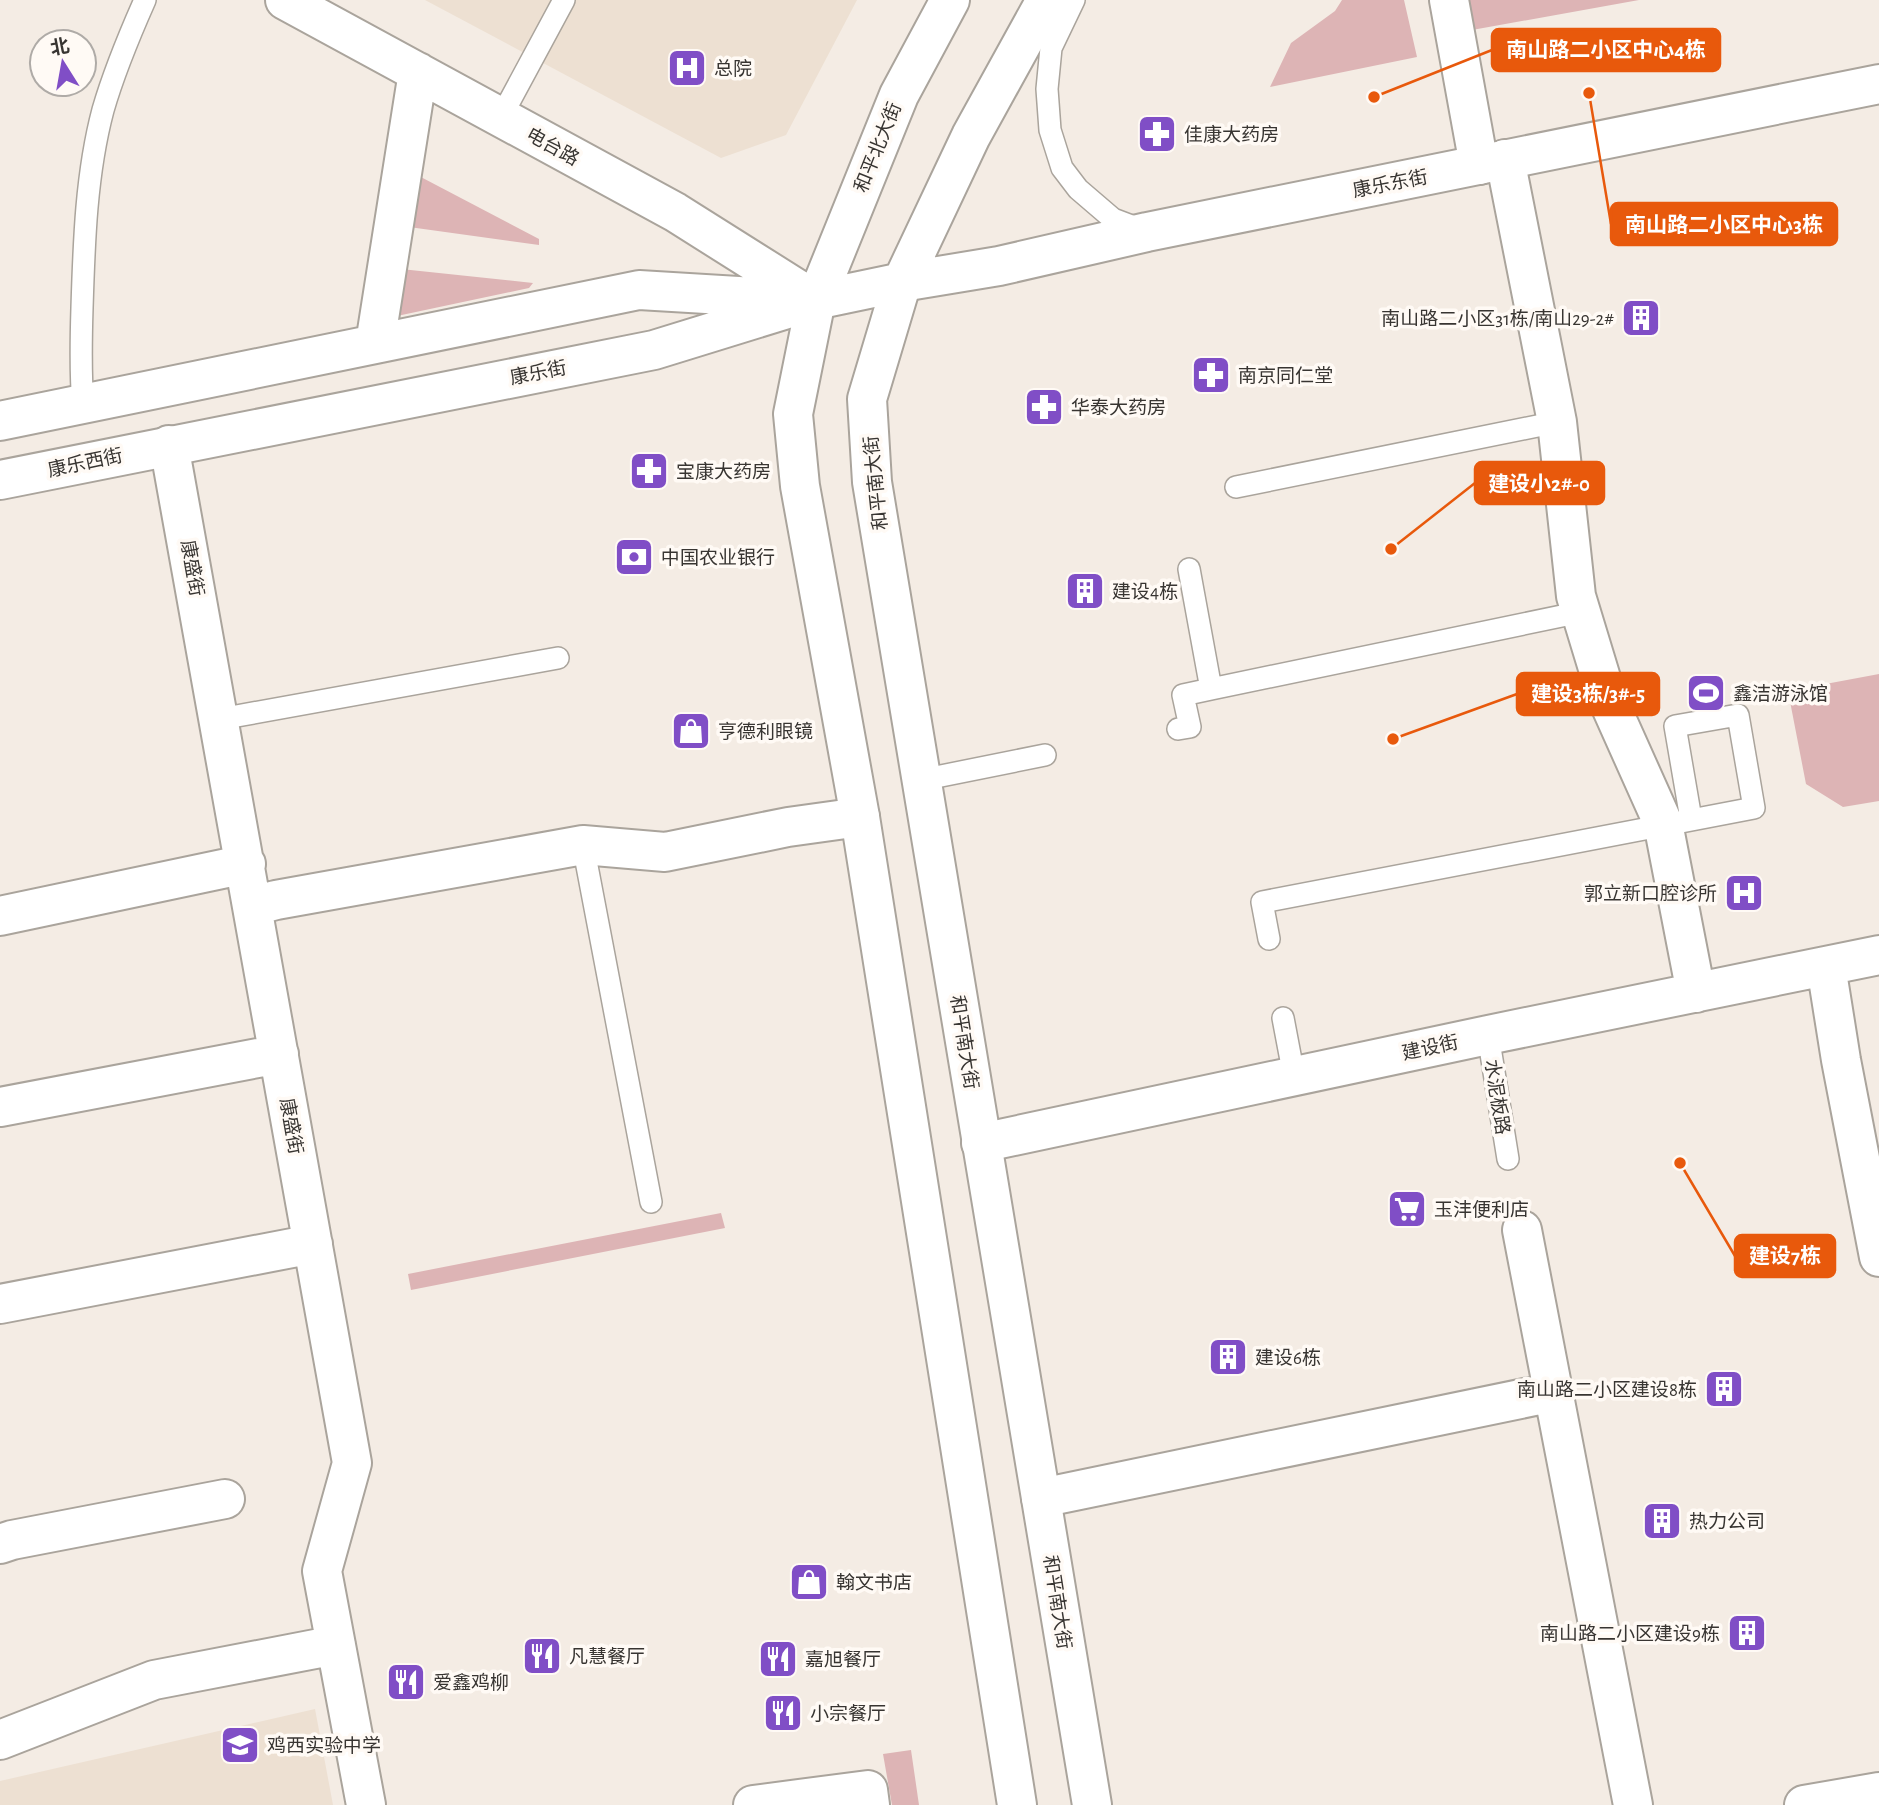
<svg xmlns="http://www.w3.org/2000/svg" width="1879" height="1805" font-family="'Alegreya Sans','Noto Sans SC',sans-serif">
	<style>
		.built { fill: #ede0d2 }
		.green { fill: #ddb4b5 }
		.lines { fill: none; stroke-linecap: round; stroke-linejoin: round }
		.lane-casing { stroke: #aaa49c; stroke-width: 24 }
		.street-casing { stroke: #aaa49c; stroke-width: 42 }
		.secondary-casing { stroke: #aaa49c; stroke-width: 42 }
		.primary-casing { stroke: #aaa49c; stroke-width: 42 }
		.lane { stroke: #fff; stroke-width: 21 }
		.street { stroke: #fff; stroke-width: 38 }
		.secondary { stroke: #fff; stroke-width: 38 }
		.primary { stroke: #fff; stroke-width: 38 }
		.labels { text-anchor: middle; stroke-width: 7; stroke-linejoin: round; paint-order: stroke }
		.poi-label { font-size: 19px; fill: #383532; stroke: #fffaf5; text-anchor: start }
		.street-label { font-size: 19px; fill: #383532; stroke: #fffaf5 }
		.leader { fill: none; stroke: #e8590c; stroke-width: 2.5 }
		.callout-dot { fill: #e8590c; stroke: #fffaf5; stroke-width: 2.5 }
		.callout { fill: #e8590c; stroke: #e8590c; stroke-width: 2.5 }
		.callout-label { font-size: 21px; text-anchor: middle; font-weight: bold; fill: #fff }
	</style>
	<rect width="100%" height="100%" fill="#f4ece4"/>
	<path class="built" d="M425 0H857L786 135 721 158Z
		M315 1709 333 1805H0V1781Z"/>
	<path class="green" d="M1342 0H1404L1417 57 1270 87 1291 43 1335 11Z
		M1466 0H1639L1472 30Z
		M417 175 539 239V245L409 227Z
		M401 269 533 283 529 288 397 316Z
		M1879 674V801L1843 807 1806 784 1788 691Z
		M721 1213 725 1228 411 1290 408 1274Z
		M911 1750 919 1805H892L883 1754Z"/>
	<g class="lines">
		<g class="lane-casing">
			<path id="lane" d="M1074 0 1051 48 1047 89 1050 130 1062 168 1078 189 1113 219 1142 230
				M501 117 564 0
				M83 404C80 372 81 340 82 308 84 243 86 174 103 110 114 72 129 36 145 0
				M1236 487 1557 422
				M1189 569 1211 689 1581 612
				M220 719 558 658
				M1178 729 1190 727 1183 695 1211 689
				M921 780 1045 755
				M583 845 651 1202
				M1269 939 1262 902 1754 808 1738 715 1675 726 1691 819
				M1283 1018 1294 1076
				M1488 1035 1508 1159"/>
		</g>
		<g class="street-casing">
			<path id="street" d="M1449 0 1479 165
				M1505 159 1557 422 1576 596 1607 698 1663 823 1696 993
				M169 445 352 1463 322 1571 366 1805
				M253 906 276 900 583 845 665 852 788 827 860 817
				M0 916 246 864
				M1826 966 1841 1060 1879 1257
				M0 1107 279 1054
				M981 1143 1488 1035 1879 955
				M1522 1230 1633 1805
				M0 1304 313 1244
				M1041 1498 1554 1392
				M0 1544 12 1540 225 1499
				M0 1740 154 1680 336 1645
				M753 1805 868 1790 870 1805
				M1804 1805 1879 1792"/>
		</g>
		<g class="secondary-casing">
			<path id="secondary" d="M285 0 675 212 813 299
				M902 282 971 136 1046 0
				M816 300 899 95 950 0
				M375 344 418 72
				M0 421 639 290 789 299
				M0 480 654 350 816 300 902 282 999 266 1147 232 1879 84"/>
		</g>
		<g class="primary-casing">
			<path id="primary" d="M902 282 867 399 872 482 1092 1805
				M816 300 793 414 800 486 860 817 1017 1805"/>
		</g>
		<use href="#lane" class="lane"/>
		<use href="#street" class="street"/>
		<use href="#secondary" class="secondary"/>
		<use href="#primary" class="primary"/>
	</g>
	<defs>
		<g id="hospital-square" transform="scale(2.0125)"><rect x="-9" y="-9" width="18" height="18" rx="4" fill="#804ec6" stroke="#fffaf5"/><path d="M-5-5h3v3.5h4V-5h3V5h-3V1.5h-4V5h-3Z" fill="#fff"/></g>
		<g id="pharmacy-square" transform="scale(2.0125)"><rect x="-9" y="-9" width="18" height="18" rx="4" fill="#804ec6" stroke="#fffaf5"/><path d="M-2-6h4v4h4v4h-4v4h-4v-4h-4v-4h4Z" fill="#fff"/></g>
		<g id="building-square" transform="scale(2.0125)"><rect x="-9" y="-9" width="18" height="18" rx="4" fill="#804ec6" stroke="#fffaf5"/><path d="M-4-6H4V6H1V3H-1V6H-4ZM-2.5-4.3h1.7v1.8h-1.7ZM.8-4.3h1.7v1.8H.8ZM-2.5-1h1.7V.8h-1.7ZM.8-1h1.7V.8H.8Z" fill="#fff"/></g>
		<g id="bank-square" transform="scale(2.0125)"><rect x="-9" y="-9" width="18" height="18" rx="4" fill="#804ec6" stroke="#fffaf5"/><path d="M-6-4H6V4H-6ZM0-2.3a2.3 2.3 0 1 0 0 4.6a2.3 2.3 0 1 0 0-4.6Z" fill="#fff"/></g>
		<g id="stadium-square" transform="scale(2.0125)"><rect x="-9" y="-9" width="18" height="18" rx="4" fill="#804ec6" stroke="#fffaf5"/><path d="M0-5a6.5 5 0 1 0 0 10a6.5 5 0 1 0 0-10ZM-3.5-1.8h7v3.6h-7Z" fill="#fff"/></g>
		<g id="shop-square" transform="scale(2.0125)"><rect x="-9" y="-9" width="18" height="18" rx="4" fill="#804ec6" stroke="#fffaf5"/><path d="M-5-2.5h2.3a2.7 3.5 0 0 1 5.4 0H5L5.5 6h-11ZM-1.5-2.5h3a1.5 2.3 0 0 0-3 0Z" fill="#fff"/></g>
		<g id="supermarket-square" transform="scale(2.0125)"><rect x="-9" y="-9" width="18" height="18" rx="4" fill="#804ec6" stroke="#fffaf5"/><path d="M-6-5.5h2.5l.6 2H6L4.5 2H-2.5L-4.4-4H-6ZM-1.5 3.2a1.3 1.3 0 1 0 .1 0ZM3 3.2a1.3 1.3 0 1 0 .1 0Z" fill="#fff"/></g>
		<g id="restaurant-square" transform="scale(2.0125)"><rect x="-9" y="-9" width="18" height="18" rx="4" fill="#804ec6" stroke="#fffaf5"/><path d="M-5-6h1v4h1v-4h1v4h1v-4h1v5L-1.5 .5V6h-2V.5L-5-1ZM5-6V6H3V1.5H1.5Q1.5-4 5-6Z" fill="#fff"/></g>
		<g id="school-square" transform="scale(2.0125)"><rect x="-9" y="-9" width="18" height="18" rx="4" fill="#804ec6" stroke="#fffaf5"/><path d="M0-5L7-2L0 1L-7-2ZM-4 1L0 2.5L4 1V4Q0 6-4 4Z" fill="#fff"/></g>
	</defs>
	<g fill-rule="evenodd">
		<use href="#hospital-square" x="687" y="68"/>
		<use href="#pharmacy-square" x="1157" y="134"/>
		<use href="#building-square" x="1641" y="318"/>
		<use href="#pharmacy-square" x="1211" y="375"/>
		<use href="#pharmacy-square" x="1044" y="407"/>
		<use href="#pharmacy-square" x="649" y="471"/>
		<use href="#bank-square" x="634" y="557"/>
		<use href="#building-square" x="1085" y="591"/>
		<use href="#stadium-square" x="1706" y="693"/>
		<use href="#shop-square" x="691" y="731"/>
		<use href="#hospital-square" x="1744" y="893"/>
		<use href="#supermarket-square" x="1407" y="1209"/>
		<use href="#building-square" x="1228" y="1357"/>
		<use href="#building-square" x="1724" y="1389"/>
		<use href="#building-square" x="1662" y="1521"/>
		<use href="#shop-square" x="809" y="1582"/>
		<use href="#building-square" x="1747" y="1633"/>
		<use href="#restaurant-square" x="542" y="1656"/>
		<use href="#restaurant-square" x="778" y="1659"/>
		<use href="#restaurant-square" x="406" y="1682"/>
		<use href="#restaurant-square" x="783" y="1713"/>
		<use href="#school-square" x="240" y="1745"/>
	</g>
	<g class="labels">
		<g class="poi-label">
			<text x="714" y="75">总院</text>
			<text x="1184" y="141">佳康大药房</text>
			<text x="1614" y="325" text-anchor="end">南山路二小区31栋/南山29-2#</text>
			<text x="1238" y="382">南京同仁堂</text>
			<text x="1071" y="414">华泰大药房</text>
			<text x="676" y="478">宝康大药房</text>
			<text x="661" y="564">中国农业银行</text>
			<text x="1112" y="598">建设4栋</text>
			<text x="1733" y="700">鑫洁游泳馆</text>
			<text x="718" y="738">亨德利眼镜</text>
			<text x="1717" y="900" text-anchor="end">郭立新口腔诊所</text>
			<text x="1434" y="1216">玉沣便利店</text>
			<text x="1255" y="1364">建设6栋</text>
			<text x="1697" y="1396" text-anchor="end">南山路二小区建设8栋</text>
			<text x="1689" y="1528">热力公司</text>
			<text x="836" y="1589">翰文书店</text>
			<text x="1720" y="1640" text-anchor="end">南山路二小区建设9栋</text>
			<text x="569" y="1663">凡慧餐厅</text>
			<text x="805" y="1666">嘉旭餐厅</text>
			<text x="433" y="1689">爱鑫鸡柳</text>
			<text x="810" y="1720">小宗餐厅</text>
			<text x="267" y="1752">鸡西实验中学</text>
		</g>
		<g class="street-label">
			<text transform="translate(553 146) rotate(29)" y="7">电台路</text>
			<text transform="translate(877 147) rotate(-68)" y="7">和平北大街</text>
			<text transform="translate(1390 183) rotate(-11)" y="7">康乐东街</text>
			<text transform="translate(538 372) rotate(-11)" y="7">康乐街</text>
			<text transform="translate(85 462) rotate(-12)" y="7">康乐西街</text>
			<text transform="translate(875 483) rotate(-96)" y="7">和平南大街</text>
			<text transform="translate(193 568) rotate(80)" y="7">康盛街</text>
			<text transform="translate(965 1042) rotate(81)" y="7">和平南大街</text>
			<text transform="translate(1430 1047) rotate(-12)" y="7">建设街</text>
			<text transform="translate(1498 1097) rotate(81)" y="7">水泥板路</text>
			<text transform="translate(292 1126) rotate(80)" y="7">康盛街</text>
			<text transform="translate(1058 1602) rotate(81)" y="7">和平南大街</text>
		</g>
	</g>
	<path class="leader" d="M1374 97L1492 50M1589 93L1611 224M1391 549L1475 483M1393 739L1517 694M1680 1163L1735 1256"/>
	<g class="callout-dot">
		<circle cx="1374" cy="97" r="7"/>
		<circle cx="1589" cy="93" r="7"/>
		<circle cx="1391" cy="549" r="7"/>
		<circle cx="1393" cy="739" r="7"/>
		<circle cx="1680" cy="1163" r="7"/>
	</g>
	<g class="callout">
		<rect x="1492" y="29" width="228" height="42" rx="7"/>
		<rect x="1611" y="203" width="226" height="42" rx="7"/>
		<rect x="1475" y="462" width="129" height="42" rx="7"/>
		<rect x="1517" y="673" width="142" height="42" rx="7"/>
		<rect x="1735" y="1235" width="100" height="42" rx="7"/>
	</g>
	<g class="callout-label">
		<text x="1606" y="57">南山路二小区中心4栋</text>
		<text x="1724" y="232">南山路二小区中心3栋</text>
		<text x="1539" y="491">建设小2#-0</text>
		<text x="1588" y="701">建设3栋/3#-5</text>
		<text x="1785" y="1263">建设7栋</text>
	</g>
	<g transform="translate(63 63) rotate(349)"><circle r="33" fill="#fffaf5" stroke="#afaba7" stroke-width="2"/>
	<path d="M0-5L12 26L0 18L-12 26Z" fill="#804ec6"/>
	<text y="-10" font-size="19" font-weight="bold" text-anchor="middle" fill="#383532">北</text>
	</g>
</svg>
